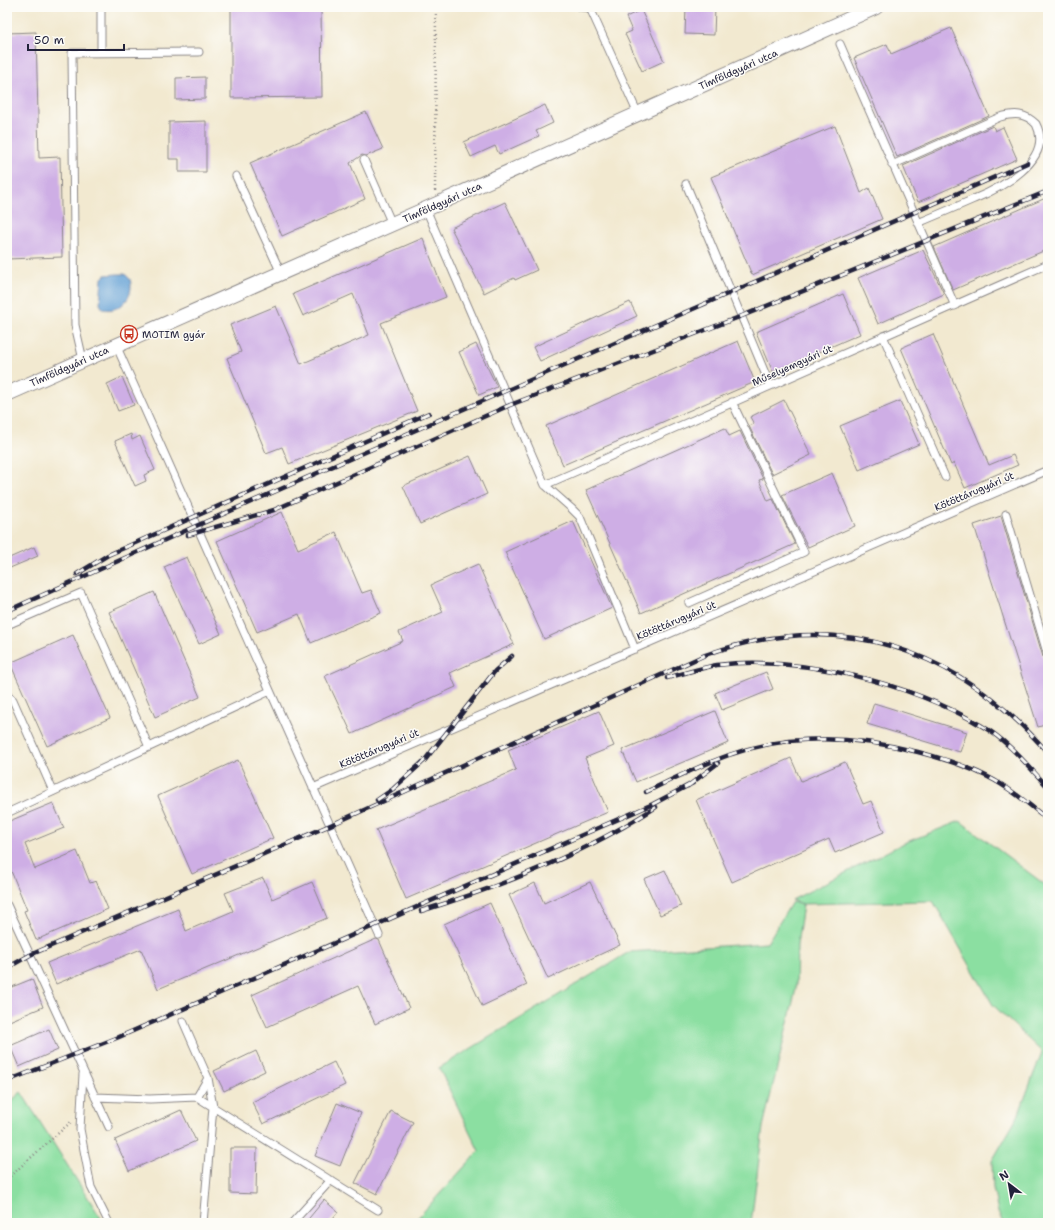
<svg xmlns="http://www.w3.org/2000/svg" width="1055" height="1230" font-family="'Shantell Sans',sans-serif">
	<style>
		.green { fill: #8bdfa1; stroke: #56806e }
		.water { fill: #65a1d5; stroke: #446288 }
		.building { fill: #ceaee5 }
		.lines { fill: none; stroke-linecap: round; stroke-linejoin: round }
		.lane-casing { stroke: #8a8686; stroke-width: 9 }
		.street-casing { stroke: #8a8686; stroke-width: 16 }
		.path { stroke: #8a8686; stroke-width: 2.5; stroke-dasharray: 1 3; stroke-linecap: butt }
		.lane { stroke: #fff; stroke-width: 7 }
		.street { stroke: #fff; stroke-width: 14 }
		.rail-casing { stroke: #22223b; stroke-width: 4.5 }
		.rail { stroke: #fdfcf7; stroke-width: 3; stroke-dasharray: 9; stroke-linecap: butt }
		.labels { text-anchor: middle; stroke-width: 3; stroke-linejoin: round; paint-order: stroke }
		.street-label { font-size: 10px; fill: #22223b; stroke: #fdfcf7 }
		.poi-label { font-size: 10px; fill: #22223b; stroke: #fdfcf7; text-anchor: start }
	</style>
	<rect width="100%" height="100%" fill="#fdfcf7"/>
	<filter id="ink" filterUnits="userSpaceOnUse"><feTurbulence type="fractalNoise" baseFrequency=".025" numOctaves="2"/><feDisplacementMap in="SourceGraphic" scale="8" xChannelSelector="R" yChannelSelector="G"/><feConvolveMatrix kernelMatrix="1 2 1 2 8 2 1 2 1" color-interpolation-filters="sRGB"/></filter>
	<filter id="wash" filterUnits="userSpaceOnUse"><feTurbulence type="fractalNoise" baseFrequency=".012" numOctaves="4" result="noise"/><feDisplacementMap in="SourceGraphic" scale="16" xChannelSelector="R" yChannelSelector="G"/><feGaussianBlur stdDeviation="0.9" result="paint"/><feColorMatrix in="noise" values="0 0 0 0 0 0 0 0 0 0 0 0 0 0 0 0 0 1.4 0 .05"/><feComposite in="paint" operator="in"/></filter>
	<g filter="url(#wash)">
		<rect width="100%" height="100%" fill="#f2e9d0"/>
		<path class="green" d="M960 821 1048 887V1223H1003L998 1212 993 1188 992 1161 1018 1116 1042 1052 993 1005 933 901 803 904 792 900 904 843Z
			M792 902 803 905 797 945 796 989 763 1127 751 1223H413L479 1151 439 1068 629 952 767 943Z
			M21 1092 104 1223H7V1105Z"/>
		<path class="water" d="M117 274H125L130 279C135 296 121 313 103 309L100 304 102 278 105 275Z"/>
		<g id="blocks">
			<path class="building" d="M231 7H321L322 97 231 98Z
				M686 7H715L714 35 685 34Z
				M641 10 664 61 642 71 625 34 632 31 626 17Z
				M951 28 989 116 897 157 854 58 887 44 891 54Z
				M36 32 39 158 60 157 62 257 7 259V33Z
				M205 77V99L176 100V78Z
				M545 105 553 123 536 131 539 136 499 154 495 146 471 157 464 142Z
				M366 112 383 149 366 156 362 155 350 163 365 199 282 236 250 163Z
				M206 121V172H179V159H169V122Z
				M835 126 861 193 869 188 882 219 752 275 711 177Z
				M993 126 995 131 1003 127 1017 159 918 202 903 166Z
				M1048 197V249L953 290 934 247Z
				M505 202 537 270 515 280 514 278 484 293 451 228Z
				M423 238 446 297 381 323 417 411 289 464 282 447 266 453 227 358 241 352 230 325 276 306 301 364 369 335 353 294 303 316 293 294Z
				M923 250 944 294 878 324 858 278Z
				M843 294 860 334 773 372 756 332Z
				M630 302 637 316 540 361 533 347Z
				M933 334 989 465 1013 455 1018 465 965 488 954 463 951 465 901 348Z
				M738 341 755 382 563 465 546 426Z
				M476 344 497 387 479 395 459 352Z
				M122 377 134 405 118 411 107 384Z
				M784 400 811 455 772 474 749 426 754 424 750 417Z
				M900 401 919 444 859 470 840 426Z
				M725 428 729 436 740 431 763 479 759 480 768 501 773 499 795 544 641 613 586 490Z
				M131 434 132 440 140 436 155 470 144 475 146 481 135 486 115 441Z
				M470 456 487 494 420 524 403 486Z
				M832 473 855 526 808 547 782 495Z
				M282 512 298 549 336 532 362 593 371 590 381 613 311 643 299 614 257 632 217 541Z
				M1001 516 1043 657 1048 665V724L1038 727 974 525Z
				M573 521 612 608 544 639 505 552Z
				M34 547 38 556 10 568 7 559Z
				M187 557 221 634 199 644 164 567Z
				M478 564 514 644 450 673 456 687 352 734 325 676 403 641 399 632 443 612 431 585Z
				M154 592 200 697 155 717 109 612Z
				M73 635 110 718 47 746 10 663Z
				M766 672 773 689 722 710 715 693Z
				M874 703 967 732 960 752 867 724Z
				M599 711 614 746 585 758 608 812 406 899 376 830 516 770 508 750Z
				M715 711 728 743 636 782 622 750Z
				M791 758 801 781 845 762 863 804 871 801 884 832 835 853 829 839 732 882 696 800Z
				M238 760 273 838 192 874 158 796Z
				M53 803 64 828 25 844 35 869 77 851 90 883 96 881 108 909 36 940 24 911 27 910 7 861V822Z
				M665 870 681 906 660 915 644 879Z
				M263 878 272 899 312 882 327 918 158 989 141 949 56 984 47 963 178 909 186 931 233 911 225 893Z
				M590 882 620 945 548 979 509 895 535 883 544 903Z
				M490 903 527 985 482 1006 444 924Z
				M376 939 379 940 409 1008 375 1024 358 986 267 1027 252 995Z
				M32 979 43 1007 7 1022V989Z
				M49 1029 58 1050 19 1067 10 1046Z
				M256 1051 265 1071 224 1091 214 1071Z
				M334 1062 345 1085 263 1124 252 1102Z
				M337 1103 361 1113 340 1166 315 1156Z
				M181 1110 196 1141 129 1171 115 1140Z
				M391 1111 413 1122 377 1194 355 1183Z
				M230 1148H257L256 1194 230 1193Z
				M324 1200 338 1212 329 1223H305Z"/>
		</g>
	</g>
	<g filter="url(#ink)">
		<use href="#blocks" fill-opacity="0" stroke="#8a8686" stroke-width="1"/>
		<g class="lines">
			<g class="lane-casing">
				<path id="lane" d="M581 7 590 8 638 114
					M840 44 955 306
					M101 53V7
					M364 160 392 224
					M892 165 1000 117C1015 113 1025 113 1036 124 1055 161 998 189 974 199 956 207 937 215 918 223
					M236 176 281 273
					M686 184 770 385
					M426 209 545 485 571 508 580 517 635 649
					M883 336 945 477
					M116 345 379 935
					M83 360 75 325 72 53 199 52
					M545 485 1048 264
					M1006 514 1048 656
					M689 603 804 552 732 402
					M7 625 81 593 149 747
					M7 695 13 700 53 791
					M313 788 1048 470
					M7 813 270 691
					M7 905 109 1127
					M183 1021 208 1078 197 1097
					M83 1074 80 1129 91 1187 109 1223
					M95 1097 150 1099 197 1097 378 1210
					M203 1223 213 1107 208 1078
					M292 1223 331 1180"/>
			</g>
			<g class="street-casing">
				<path id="street" d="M7 394 426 209 876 7"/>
			</g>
			<path class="path" d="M435 191 436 7
				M7 1179 72 1121"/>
			<use href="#lane" class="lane"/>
			<use href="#street" class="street"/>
			<g class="rail-casing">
				<path id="rail" d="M188 535 274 510 510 405 742 316 1048 191
					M77 574 108 555 429 413
					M7 611 196 526 1027 163
					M667 678C684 673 701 668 717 665 800 655 910 683 982 726 1007 740 1028 766 1048 787
					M688 786 718 763
					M646 792C673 779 701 765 729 755 791 733 855 736 918 752 941 758 964 765 986 776 1009 787 1029 804 1048 820
					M377 800 393 789 425 760 495 671 512 656
					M421 911C500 887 587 852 656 807
					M7 968 30 955 342 820 705 655C839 607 957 648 1048 753
					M7 1081 119 1037 653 804 693 783"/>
			</g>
			<use href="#rail" class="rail"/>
		</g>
	</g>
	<defs>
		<g id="bus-ring" transform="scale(0.9)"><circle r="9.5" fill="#fdfcf7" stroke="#c8321e" stroke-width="1.5"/><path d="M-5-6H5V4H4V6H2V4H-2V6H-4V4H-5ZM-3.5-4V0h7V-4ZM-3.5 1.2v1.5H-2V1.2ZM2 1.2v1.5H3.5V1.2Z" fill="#c8321e"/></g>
	</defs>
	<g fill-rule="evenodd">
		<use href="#bus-ring" x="129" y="334"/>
	</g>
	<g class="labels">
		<g class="street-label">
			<text transform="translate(738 69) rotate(-24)" y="4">Timföldgyári utca</text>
			<text transform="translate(442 202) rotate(-24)" y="4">Timföldgyári utca</text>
			<text transform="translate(792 365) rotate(-24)" y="4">Műselyemgyári út</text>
			<text transform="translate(69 366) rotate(-24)" y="4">Timföldgyári utca</text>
			<text transform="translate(974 491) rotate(-23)" y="4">Kötöttárugyári út</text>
			<text transform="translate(676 620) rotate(-23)" y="4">Kötöttárugyári út</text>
			<text transform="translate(379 748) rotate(-23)" y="4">Kötöttárugyári út</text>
		</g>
		<g class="poi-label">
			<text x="142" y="338">MOTIM gyár</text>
		</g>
	</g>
	<rect width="1055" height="1230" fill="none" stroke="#fdfcf7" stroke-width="24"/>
	<g transform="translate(1009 1184) rotate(329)" stroke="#fdfcf7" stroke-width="3" paint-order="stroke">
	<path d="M0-3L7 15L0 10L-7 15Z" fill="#22223b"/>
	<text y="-6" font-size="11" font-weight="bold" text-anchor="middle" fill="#22223b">N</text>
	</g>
	<path d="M28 44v6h96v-6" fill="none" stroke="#22223b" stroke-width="2"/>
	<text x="34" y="44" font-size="12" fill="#22223b" stroke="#fdfcf7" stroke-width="3" paint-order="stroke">50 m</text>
</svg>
